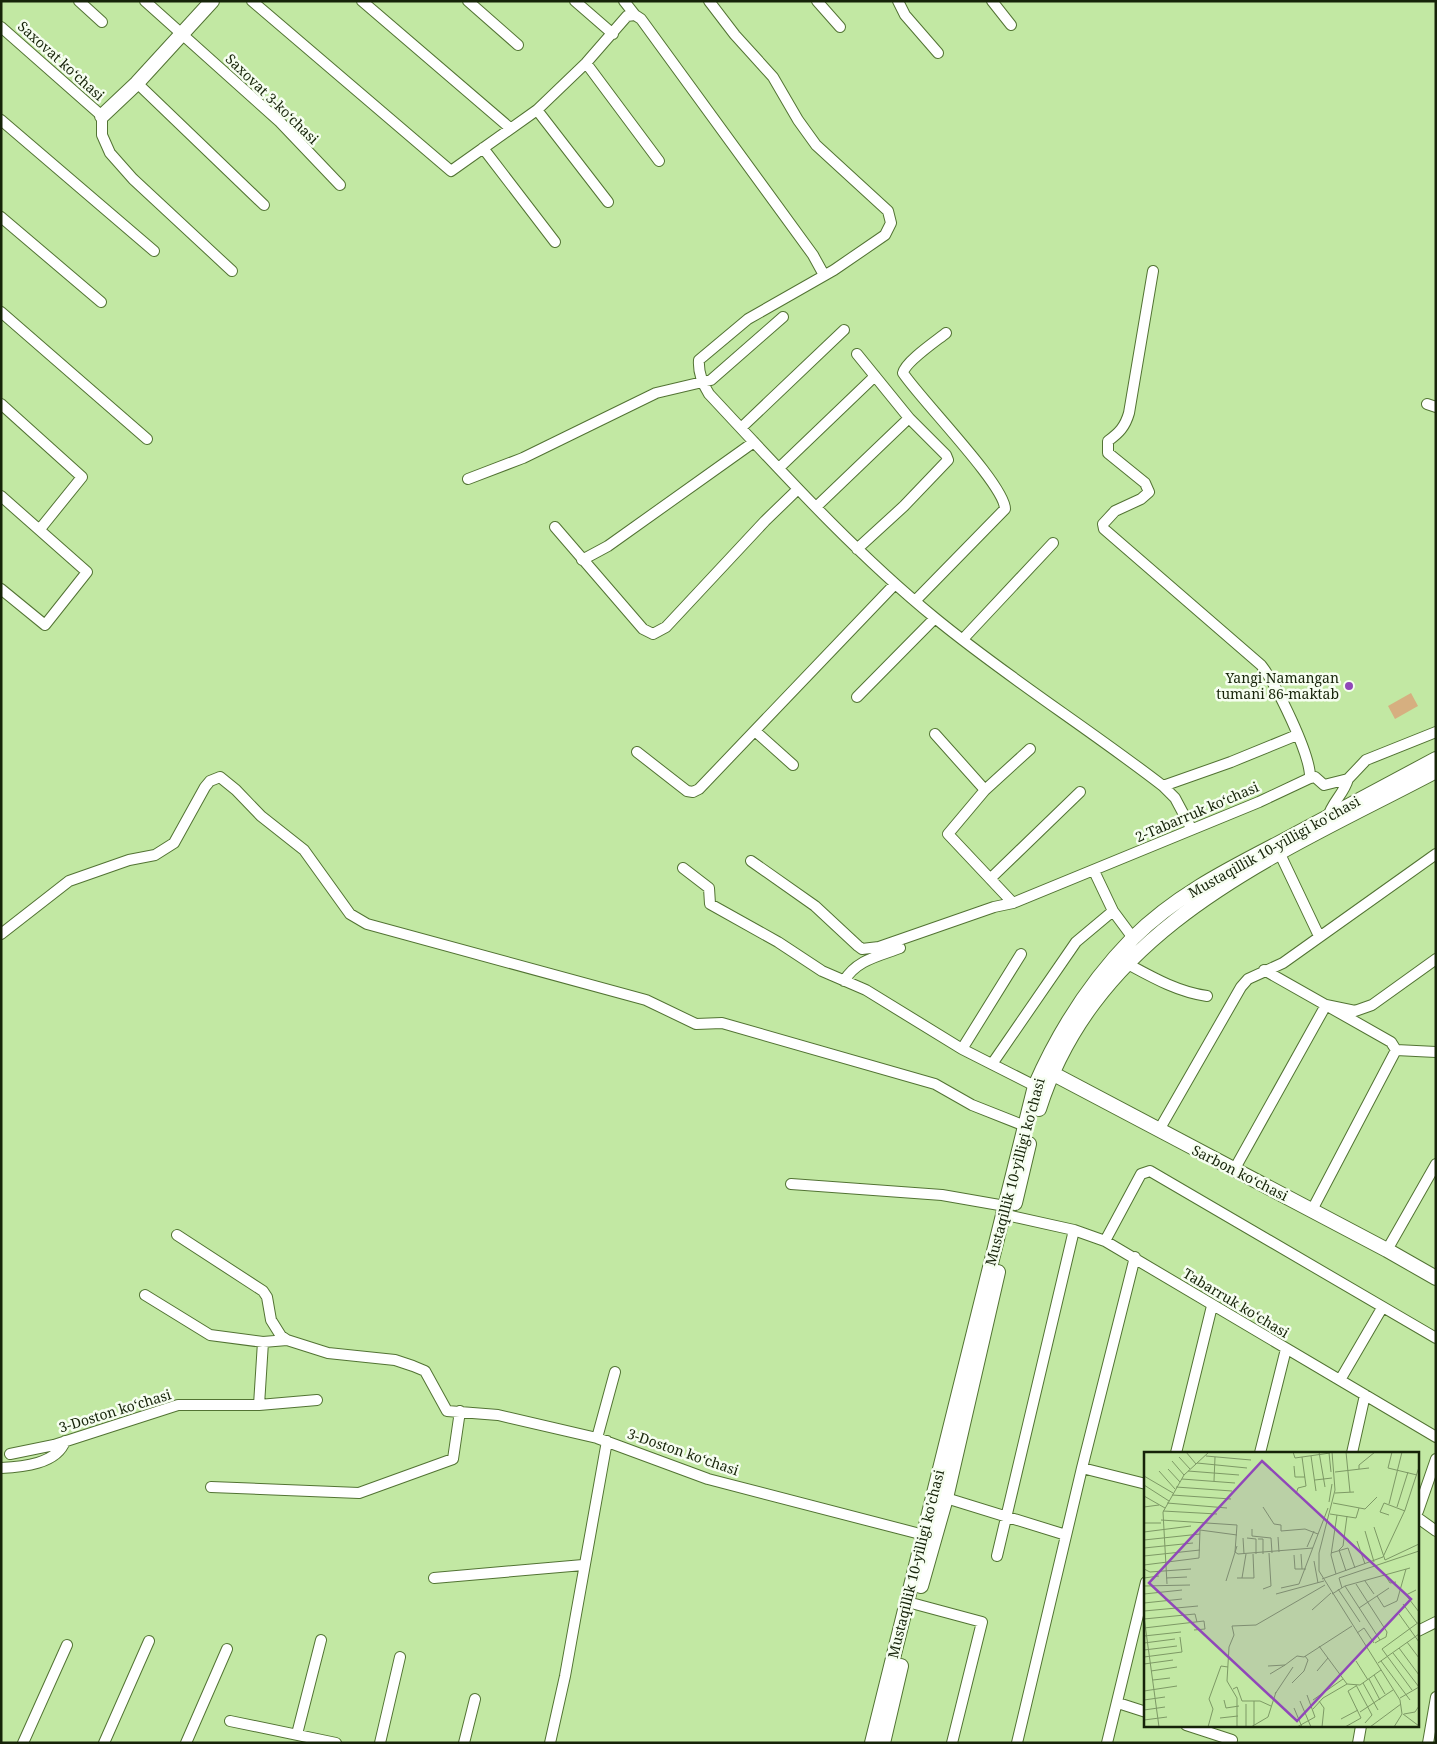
<svg xmlns="http://www.w3.org/2000/svg" width="1437" height="1744" font-family="'Noto Serif',serif">
	<style>
		.green { fill: #d6af80 }
		.lines { fill: none; stroke-linecap: round; stroke-linejoin: round }
		.street-casing { stroke: #527333; stroke-width: 12 }
		.secondary-casing { stroke: #527333; stroke-width: 16 }
		.street { stroke: #fff; stroke-width: 10 }
		.secondary { stroke: #fff; stroke-width: 14 }
		.poi-dot { fill: #9047b9; stroke: #f6fef0; stroke-width: 2 }
		.labels { text-anchor: middle; stroke-width: 5; stroke-linejoin: round; paint-order: stroke }
		.street-label { font-size: 14px; fill: #162309; stroke: #f6fef0 }
		.poi-label { font-size: 14px; fill: #162309; stroke: #f6fef0; text-anchor: end }
		.inset-road { fill: none; stroke: #7d9965; stroke-width: 1 }
		.view { fill: #9047b9; fill-opacity: 0.15; stroke: #9047b9; stroke-width: 2.5 }
		.inset-edge { fill: none; stroke: #162309; stroke-width: 2.5 }
	</style>
	<rect width="100%" height="100%" fill="#c2e8a3"/>
	<path class="green" d="M1411 693 1418 706 1395 719 1388 706Z"/>
	<g class="lines">
		<g class="street-casing">
			<path id="street" d="M79 1 102 22
				M145 1 280 122 340 185
				M252 1 451 171 537 110 586 63 627 16 635 15 641 19 813 255 824 275
				M362 1 510 128
				M468 1 518 45
				M575 1 613 34
				M624 1 635 15
				M709 1 735 35 773 77 798 120 816 145 888 211 891 223 885 235 834 270 748 319 699 360C698 373 702 383 709 394 781 471 853 551 935 618 1008 678 1088 728 1163 786L1175 798 1191 828
				M817 1 840 27
				M898 1 905 15 938 53
				M992 1 1011 25
				M1 27 102 116V135L110 153 133 179 232 271
				M586 63 659 161
				M137 83 264 205
				M537 110 608 202
				M1 120 154 251
				M483 148 555 242
				M1 217 101 302
				M1153 271 1129 413C1125 427 1119 433 1108 441V453L1145 483 1149 492 1141 499 1115 511 1103 524 1104 529 1261 665C1276 684 1311 755 1310 778
				M1 312 147 439
				M1 404 82 477 40 529
				M1427 404 1436 407
				M741 428 844 330
				M779 468 875 376
				M468 479 523 458 656 393 711 380 783 317
				M1 496 87 572 45 625 1 589
				M816 507 909 418 857 354
				M555 527 643 629 653 634 666 627 765 521 798 489
				M857 549 904 506 948 460 946 455 909 418
				M582 560 608 546 754 442
				M915 601 1005 509C1005 485 920 399 903 373 905 362 936 341 946 333
				M963 639 1053 543
				M857 697 935 618
				M755 731 793 765
				M935 734 985 790
				M637 752 687 791 693 792 699 789 895 584
				M1310 778 1315 777 1324 785 1348 779 1366 760 1436 732
				M1163 786 1231 762 1297 735
				M1328 817C1332 802 1344 794 1348 779
				M1280 854 1319 936
				M751 861 815 906 858 946 862 949 879 947 994 907 1013 903 1259 802 1310 778
				M683 868 709 888 710 904 778 942 822 971 866 990 962 1049 1041 1089
				M1094 871 1113 911 1133 938
				M991 878 1080 792
				M1013 903 948 834 985 790 1030 749
				M1 934 69 881 129 860 155 855 174 843 205 787 210 781 220 777 236 790 261 816 304 850 350 914 367 924 646 1000 696 1024 722 1023 935 1084 972 1105 1025 1126
				M1124 962C1150 976 1177 992 1207 996
				M1264 970 1391 1042 1396 1050 1312 1210
				M844 981C856 960 879 956 900 948
				M962 1049 1021 954
				M1396 1050 1436 1052
				M992 1064 1076 942 1113 911
				M1159 1130 1241 987 1248 979 1283 963 1436 854
				M1234 1170 1326 1005 1355 1011 1372 1005 1436 959
				M791 1184 942 1195 1005 1206
				M1011 1216 1074 1230 1105 1241 1436 1437
				M177 1235 263 1291 267 1297 271 1320 281 1336 287 1340 328 1353 395 1360 413 1366 425 1371 447 1411 498 1415 597 1438 708 1479 924 1535
				M1105 1241 1141 1174 1150 1171 1436 1338
				M1387 1250 1436 1164
				M145 1295 210 1335 263 1342 287 1340
				M1340 1380 1382 1308
				M259 1405 263 1342
				M597 1438 615 1372
				M1176 1453 1212 1306
				M1260 1453 1286 1349
				M1352 1453 1365 1395
				M10 1454 54 1445 178 1405H259L317 1400
				M1 1468C22 1467 57 1464 65 1441
				M1082 1468 1146 1484
				M211 1487 359 1493 453 1459 460 1411
				M946 1498 1066 1535
				M1418 1511 1436 1459
				M1418 1518 1436 1531
				M997 1556 1074 1230
				M434 1578 583 1565
				M915 1604 982 1622 952 1743
				M1418 1631 1436 1622
				M1118 1703 1146 1712
				M230 1721 336 1743
				M1186 1725 1232 1740
				M297 1734 321 1640
				M23 1743 67 1645
				M104 1743 149 1641
				M186 1743 227 1649
				M380 1743 400 1657
				M464 1743 475 1699
				M550 1743 565 1676 607 1441
				M1017 1743 1082 1468 1135 1257
				M1107 1743 1146 1582
				M1358 1743 1361 1726
				M1428 1743 1436 1697"/>
		</g>
		<g class="secondary-casing">
			<path id="secondary" d="M102 116 137 83 212 1
				M1046 1070 1387 1250 1436 1278
				M1039 1109C1098 924 1279 854 1436 771
				M1015 1203 1029 1144
				M921 1586 946 1498 998 1272
				M872 1743 1035 1086C1059 1031 1091 981 1133 938 1175 896 1227 870 1279 843 1331 815 1383 787 1436 759
				M883 1743 901 1666"/>
		</g>
		<use href="#street" class="street"/>
		<use href="#secondary" class="secondary"/>
	</g>
	<circle class="poi-dot" cx="1349" cy="686" r="5"/>
	<g class="labels">
		<g class="street-label">
			<text transform="translate(61 61) rotate(42)" y="5">Saxovat koʻchasi</text>
			<text transform="translate(272 99) rotate(44)" y="5">Saxovat 3-koʻchasi</text>
			<text transform="translate(1197 812) rotate(-23)" y="5">2-Tabarruk koʻchasi</text>
			<text transform="translate(1274 847) rotate(-29)" y="5">Mustaqillik 10-yilligi ko'chasi</text>
			<text transform="translate(1015 1172) rotate(-75)" y="5">Mustaqillik 10-yilligi ko'chasi</text>
			<text transform="translate(1240 1173) rotate(27)" y="5">Sarbon koʻchasi</text>
			<text transform="translate(1236 1303) rotate(31)" y="5">Tabarruk koʻchasi</text>
			<text transform="translate(115 1411) rotate(-17)" y="5">3-Doston koʻchasi</text>
			<text transform="translate(683 1452) rotate(19)" y="5">3-Doston koʻchasi</text>
			<text transform="translate(916 1564) rotate(-76)" y="5">Mustaqillik 10-yilligi ko'chasi</text>
		</g>
		<g class="poi-label">
			<text x="1339" y="683">Yangi Namangan<tspan x="1339" dy="16">tumani 86-maktab</tspan></text>
		</g>
	</g>
	<g transform="translate(1144 1452)">
		<rect width="275" height="275" fill="#c2e8a3"/>
		<path class="inset-road" d="M42 0 52 12M149 0 151 6 186 1M175 0 181 35M188 0 191 38 175 101V119L256 248 258 262 250 275M202 0 206 40M248 0 244 16 273 23M185 1 187 20M62 4 107 8M167 4 172 39M35 5 46 17M28 9 40 23M53 11 103 16M150 14 151 25H161M24 17 36 30M215 17V13L231 0M15 19 31 37M44 19 95 23M191 20 225 16M0 24 29 41M38 27 91 31M171 28 188 26M70 29 71 5M0 33 25 49M32 35 88 39M191 41 210 40M152 42 154 36 162 34 158 5M28 43 87 47M0 44 21 56M185 50 188 32M23 51 83 56M189 51 221 57 233 45M245 52 258 0M0 55 15 53M119 55 130 72 137 73V79L161 77 174 82M253 55 264 20M19 59 73 62M186 62 212 66 215 56M245 63 236 60 240 51 261 59M17 68 93 73 91 100 94 102 169 96M0 71H17M230 75 241 108 275 92M108 77V84L127 86 128 101M221 79 230 110M0 80 47 74M134 85 135 100M99 86 100 102M103 86 112 87V102M114 87H119V102M0 88 56 82M213 89 221 112M163 95 170 79M0 96 49 91M187 101 204 96 211 116M157 102 158 117M150 103 151 117H162M0 104 56 98M170 109 174 131M0 113 55 106 56 78 93 83M0 117 6 120 47 117M202 119 195 98 199 94 203 64M192 122 187 103 193 63M241 123 246 131 252 130M0 126 15 124M22 126 43 125M93 126H110L109 102M98 126 102 102M178 127 239 105 261 58 275 15M82 129 93 94M221 129 230 142M23 132 19 60 40 23 65 0M212 132 243 180 242 185 236 188M0 134 46 133M201 134 236 188 231 191M137 136 155 132 184 56M198 136 195 126 275 99M119 137 127 134 125 101M194 137 216 170M272 138 262 143 275 160M0 142 38 138M132 142 180 129M188 142 201 134 266 116M233 144 240 155 253 149 262 117M0 151 38 147M259 152 273 171M215 156 245 136M168 158 187 141M0 159 54 154M255 162 275 190M0 165 15 275M0 167 51 162 53 170M0 176 60 169 61 177 50 178M213 181 220 176 230 191M0 184 37 180M263 190 275 206M0 191 31 187M175 194 203 232M255 196 275 223M0 198 33 194M249 201 275 235M0 205 38 200 36 185M212 209 224 228M237 209 266 248M234 211 275 182M0 212 29 208M124 214 141 213 153 204 160 205 208 174M7 219 33 215M173 219 184 206M126 222 141 213M230 223 241 242M225 227 236 248M9 228 26 226M148 231 160 219 164 208 161 204M219 231 234 258M203 232 216 233 237 218M212 233 228 263 221 271M89 237 93 235 98 249H116L127 254M268 238 238 197 275 170M0 239 33 234M131 242 149 215M256 246 275 235M0 248 21 245M80 248 82 256 95 254M169 248 199 227M110 249V273M156 249 167 275M175 249 180 256 178 275M150 256 158 275M169 257 179 246 203 232M0 258 21 255M216 260 249 238M259 262 275 274M260 262 271 260 275 254M76 266 94 264M197 267 214 258M0 268 23 265M64 275 69 257 65 247 77 214 84 215M93 275V246L83 229 85 195 90 183 88 174 112 173 181 133M102 275V252M107 275 124 265 132 240M153 275 171 265 163 243M201 275 217 266 204 239 212 234M226 275 257 252"/>
		<path class="view" d="M118 9 267 147 153 269 5 131Z"/>
		<rect width="275" height="275" class="inset-edge"/>
	</g>
	<rect width="1437" height="1744" fill="none" stroke="#162309" stroke-width="5"/>
</svg>
